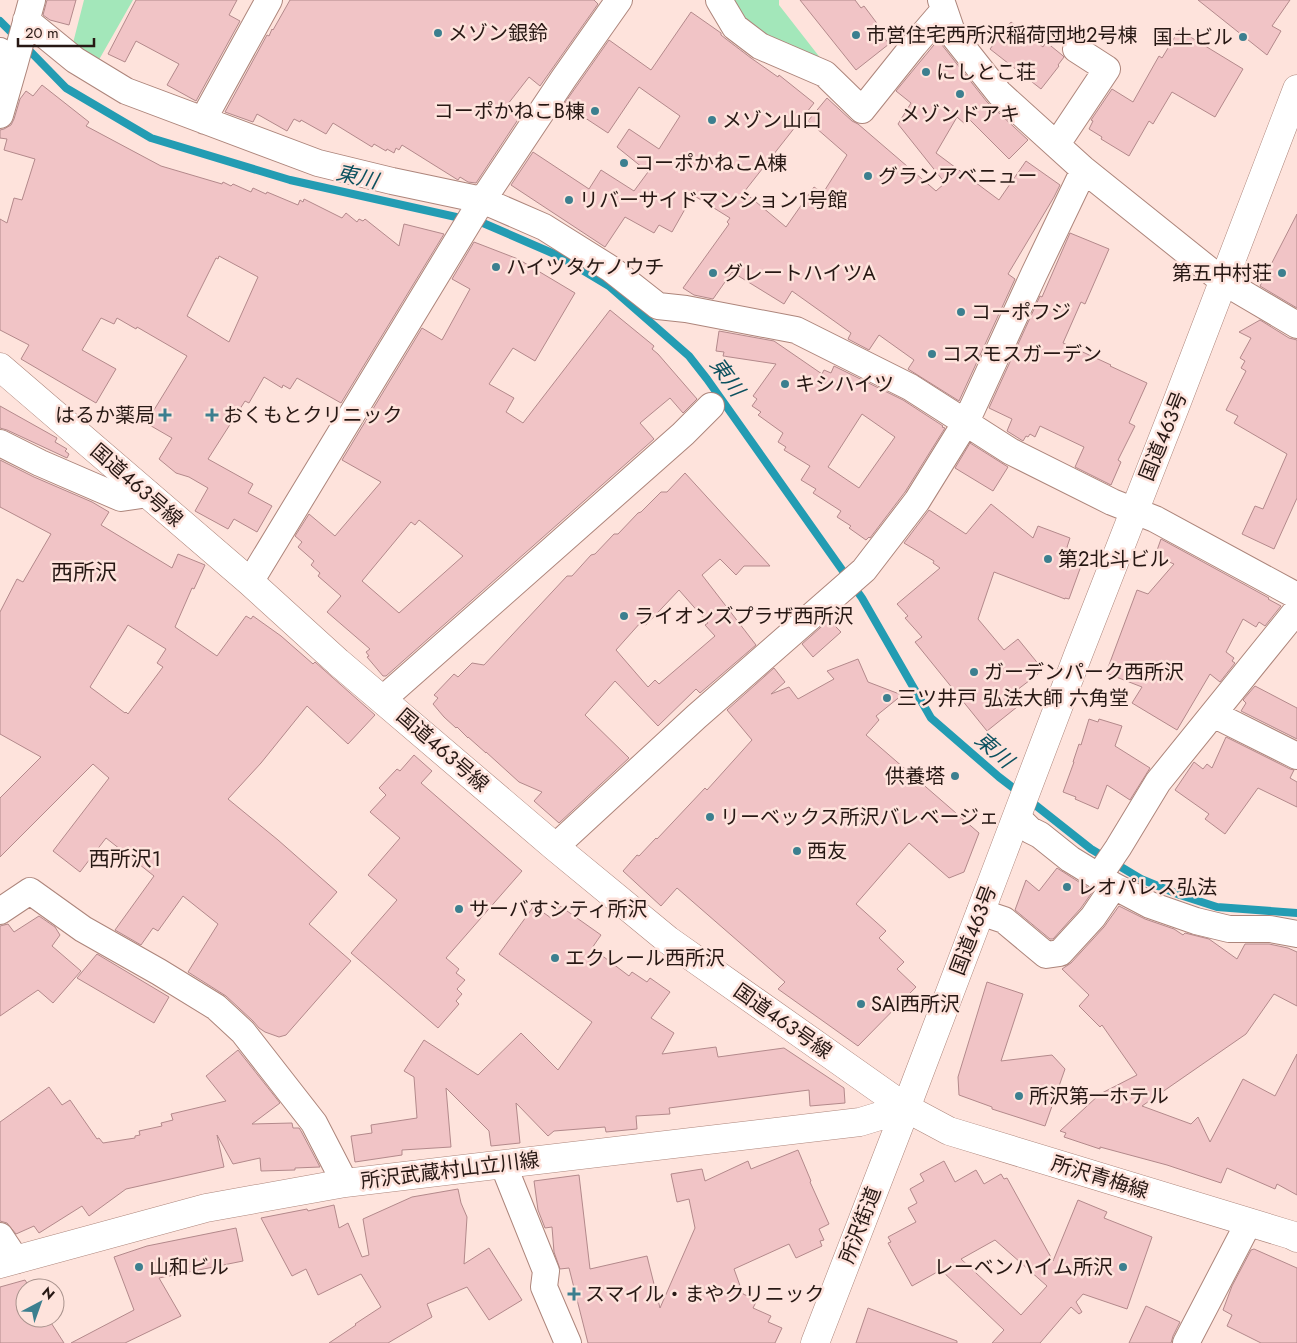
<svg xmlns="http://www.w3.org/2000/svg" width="1297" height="1343" font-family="Jost,'Noto Sans JP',sans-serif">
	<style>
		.green { fill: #a3e7ba }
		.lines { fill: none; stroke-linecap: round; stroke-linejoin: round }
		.stream { stroke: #239cb3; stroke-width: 8 }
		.building { fill: #f1c4c6; stroke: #b3898b; fill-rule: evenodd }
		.minor-casing { stroke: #ad857b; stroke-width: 28 }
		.secondary-casing { stroke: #ad857b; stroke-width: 29 }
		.primary-casing { stroke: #ad857b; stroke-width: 29 }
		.trunk-casing { stroke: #ad857b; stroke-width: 29 }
		.minor { stroke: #fff; stroke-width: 26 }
		.secondary { stroke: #fff; stroke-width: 28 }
		.primary { stroke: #fff; stroke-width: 28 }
		.trunk { stroke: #fff; stroke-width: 28 }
		.poi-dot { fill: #3c7f8f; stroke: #fee3dc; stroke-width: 2 }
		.labels { text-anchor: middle; stroke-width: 5; stroke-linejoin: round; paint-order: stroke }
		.poi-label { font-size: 20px; fill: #271814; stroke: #fee3dc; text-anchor: start }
		.street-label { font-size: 20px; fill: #271814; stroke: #fee3dc }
		.water-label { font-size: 21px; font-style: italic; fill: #0c515f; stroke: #fee3dc }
		.neighbourhood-label { font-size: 21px; fill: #271814; stroke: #fee3dc }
		.quarter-label { font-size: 22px; fill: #271814; stroke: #fee3dc }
	</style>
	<rect width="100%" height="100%" fill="#fee3dc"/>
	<path class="green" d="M84 0H133L96 65 73 43Z
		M727 0H779V5L825 64 755 32Z"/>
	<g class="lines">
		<path class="stream" d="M0 21 16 37
			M24 45 66 88 151 138 290 180 483 223 559 256 609 286 689 356 707 379 862 598 931 718 999 777 1020 793
			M1029 800 1091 849 1141 879 1180 895 1217 907 1297 913"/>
	</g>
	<path class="building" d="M47 0H76L69 25 50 20 43 15Z
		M136 0H237L229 15 240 21 196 101 167 85 179 64 136 41 125 62 108 54Z
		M290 0H594L598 4 540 86 529 77 504 109 519 118 476 183 468 182 460 177 458 180 402 145 399 150 396 148 394 153 387 149 386 151 374 144 372 147 333 123 326 134 301 120 300 122 294 119 287 131 257 114 253 122 225 112 267 35 269 36 272 29 273 30Z
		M800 0H855L861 8 864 6 885 34 883 36 889 44 856 70Z
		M1198 0H1290L1272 26 1281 31 1267 55Z
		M691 12 721 33V35L726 39 751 58 778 77 779 75 814 103 744 192 786 227 814 187 823 193 847 155 808 121 827 98 852 121 858 124 936 191 945 183 898 124 911 103 896 91 938 40 987 102 1028 140 1009 159 969 119 965 124 957 117 936 153 999 200 1026 161 1060 185 1054 197 1008 274 1015 279 959 401 908 369 914 360 879 335 869 350 848 339 851 333 792 291 784 304 732 272 713 299 694 295 683 288 729 224 727 222 730 218 693 195 672 232 659 225 654 233 625 217 605 247 511 185 533 152 589 189 601 170 634 191 648 172 617 147 629 129 659 149 680 116 639 87 608 133 564 104 609 40 651 70Z
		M1011 22 1043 47 1046 42 1062 55 1064 57 1058 65 1059 66 1041 89 990 49Z
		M1179 30 1243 69 1215 117 1172 92 1153 124 1149 121 1129 156 1101 139 1102 137 1089 129 1093 121 1091 120 1112 89 1133 102 1159 56 1162 58Z
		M42 85 89 122 86 126 161 166 222 184 223 182 231 186 233 184 251 192 253 188 266 194 267 192 298 205 300 200 303 202 304 199 342 218 346 213 357 222 359 219 363 221 365 219 399 246 404 224 444 234 341 403 297 378 290 389 283 385 282 388 264 377 249 403 245 401 208 459 253 484 248 493 272 506 257 532 234 519 228 529 195 511 208 488 189 477 176 473 159 459 172 438 146 423 187 356 137 327 136 329 117 318 114 324 101 318 82 350 116 369 96 403 21 359 29 345 0 330V219L7 223 14 198 22 200 35 159 4 150 7 139 0 138V130L4 129 11 125 14 119 20 99 26 91 33 96ZM219 256 258 277 229 342 187 316 216 258 218 259Z
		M1297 214V308L1260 286Z
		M1070 233 1109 249 1085 304 1081 302 1063 343 1111 365 1110 366 1147 383 1129 423 1135 426 1118 460 1121 462 1111 485 1075 467 1084 447 1040 426 1035 437 1030 434 1028 437 1026 436 1023 441 1007 431 1012 419 989 408 1040 296 1042 297Z
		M474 242 518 259 575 293 535 361 513 348 489 384 514 398 506 412 523 423 610 310 654 346 652 349 658 354 697 399 683 413 670 398 640 423 654 439 386 676H383L367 657 369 656 366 652 370 649 327 612 341 596 318 576 320 573 311 565 314 561 298 547 302 542 295 536 309 514 335 536 381 482 342 460 422 328 442 340 470 289 452 279ZM419 520 463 556 399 613 362 581 411 522 415 525Z
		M1260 320 1289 338 1297 340V498L1274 549 1242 534 1255 506 1263 509 1287 454 1234 423 1238 416 1226 410 1246 371 1241 368 1245 361 1240 358 1251 338 1239 332Z
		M719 331 774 341 822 374 824 370 831 373 834 366 903 400 943 426 942 427 945 428 905 492 870 538 869 537 866 540 849 528 851 526 837 517 841 511 813 493 816 489 801 480 810 466 784 450 786 447 778 442 783 433 758 415 761 412 752 406 757 399 753 396 776 364 723 356 724 352 716 351ZM862 414 895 437 859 488 828 467Z
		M0 406 57 438 55 442 67 449 65 451 69 454 67 458 7 430 0 428Z
		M970 443 1008 467 993 491 955 468Z
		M0 460 34 477 92 502 109 512 101 525 172 568 178 554 205 565 194 589 192 588 175 627 217 656 246 616 251 619 253 616 281 636 313 664 315 662 375 715 348 744 307 706 261 763 228 799 278 840 337 892 309 924 351 961 286 1035 279 1037 265 1032 259 1028 253 1021 226 996 188 972 218 924 183 896 158 931 153 928 141 945 115 930 154 876 106 838 80 872 53 851 109 778 93 764 0 857V798L41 757 0 734V612L17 579 23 582 51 534 0 507ZM128 625 166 649 157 663 163 667 128 714 126 712 125 713 90 687Z
		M685 473 770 566H744L736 575 720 559 702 575 756 645 700 693 696 689 658 726 615 681 585 715 629 758 559 823 534 801 542 792 519 782 486 752V753L468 737V738L457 727 456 728 444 717 433 704 438 698 434 695 454 674 458 677 472 663 484 665 567 576H572L591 555 595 554 614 534H618L638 513 641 512 661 492H667ZM679 590 708 623 705 625 715 636 659 684 655 680 648 687 616 650 641 622 646 625Z
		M991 504 1033 538 1038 526 1070 538 1067 547 1082 553 1077 565 1081 566 1069 599 1065 598V599L994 572 978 619 1004 650 1018 639 1040 666 1038 674 1017 690 1019 693 1017 695 1022 703 987 731 915 642 922 637 905 618 908 616 897 604 940 568 933 563 934 561 904 543 929 510 966 534Z
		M1161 539 1269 598 1268 599 1281 606 1265 626 1259 622 1256 627 1243 619 1226 652 1234 658 1232 661 1235 663 1220 682 1210 674 1177 730 1132 703 1142 687 1106 673 1137 590 1148 594 1174 564 1155 556Z
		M829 620 841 632 813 657 802 644Z
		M858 659 868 682 902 695 876 716 879 720 866 735 979 833 964 872 949 878 909 843 856 904 886 931 879 938 904 962 897 969 916 987 858 1046 778 989 785 982 677 888 661 906 623 871 637 855 639 856 656 838 657 839 705 788 707 790 752 740 727 710 774 668 785 682 771 694 789 687 798 699 834 679 827 671Z
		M1255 686 1297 708V739L1241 711 1246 703 1243 700Z
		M1089 719 1098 722 1099 719 1122 726 1115 746 1150 768 1130 800 1107 785 1098 809 1075 799 1076 797 1063 792 1074 762H1073L1079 744 1081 745Z
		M1226 737 1290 769 1294 770 1290 778 1297 782V807L1258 788 1225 834 1205 819 1209 814 1175 790 1194 762 1203 769 1207 764 1212 768Z
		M414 755 432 771 421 783 522 871 446 958 459 969 456 973 465 980 457 989 462 994 456 1001 459 1004 438 1028 351 953 397 900 368 875 400 838 370 812 386 795 379 788 397 769 400 771Z
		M1057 868 1093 891 1081 908 1053 939H1050L1015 910 1026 880 1039 891Z
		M534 906 551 918 560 906 601 935 592 948 629 976 632 972 647 982 650 978 670 992 651 1018 674 1033 662 1054 716 1047 718 1057 784 1048 844 1088 845 1103 810 1106 809 1090 669 1108 670 1114 636 1116 637 1129 606 1132 605 1127 554 1131 548 1136 516 1103 520 1143 491 1146 489 1131 446 1088 451 1147 402 1150V1155L355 1162 351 1136 372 1133 371 1125 417 1118 414 1077 404 1071 424 1040 478 1075 521 1033 558 1070 592 1022 499 954Z
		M1119 906 1145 919 1174 929 1183 935 1185 933 1209 939 1237 959 1245 944H1269L1288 948 1297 952V1006L1274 994 1246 1034 1142 1106 1191 1124 1198 1117 1210 1142 1243 1079 1275 1096 1297 1054V1195L1277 1184 1275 1189 1227 1168 1221 1183 1167 1165 1100 1147V1149L1064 1137 1066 1133 1060 1131 1100 1094 1137 1075 1102 1025 1100 1027 1079 1006 1089 995 1062 969 1071 963 1104 927Z
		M39 916 55 927 60 935 52 946 81 971 53 1003 38 990 0 1016V926L8 924 14 932Z
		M97 954 169 997 154 1023 77 978Z
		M987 982 1023 994 1001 1061 1052 1055 1065 1069 1045 1126 992 1109V1107L959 1095 958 1077Z
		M238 1050 280 1103 252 1124 292 1123 293 1128H299L301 1131 320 1167 295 1168V1170L261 1171 260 1158 233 1164 217 1135 224 1167 126 1189 89 1216 82 1206 39 1233 34 1226 16 1234 7 1223 0 1221V1122L49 1087 62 1105 70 1100 97 1139 99 1138 103 1143 135 1138V1136L140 1135 139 1131 162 1126 161 1123 173 1120 171 1114 226 1101 206 1076Z
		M798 1150 811 1181 810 1182 829 1224 819 1229 824 1240 820 1241 822 1246 796 1258 789 1244 734 1269 743 1294 757 1300 753 1308 771 1316 768 1322 782 1328 775 1343H588L569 1268 560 1269 554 1252 552 1227 545 1228 538 1210 534 1181 579 1175 590 1269 647 1256 660 1308 695 1228 689 1199 677 1202 671 1174 702 1169 705 1181 748 1161 751 1169Z
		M944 1161 955 1182 976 1170 984 1184 1001 1174 1004 1179 1007 1178 1053 1261 1078 1200 1107 1212 1104 1218 1152 1237 1127 1309 1083 1294 1076 1302 1082 1312 1079 1314 1071 1307 1040 1343H992L1004 1330 941 1270 912 1286 888 1243 891 1242 888 1237 916 1222 908 1208 917 1203 910 1189 924 1181 920 1174ZM995 1240 1047 1286 1021 1315 961 1259Z
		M458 1189 461 1203 467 1217 464 1264 489 1248 522 1300 489 1320 467 1287 427 1304 432 1317 388 1343H329L356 1325 355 1324 381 1307 361 1274 318 1295 306 1269 292 1276 261 1218 307 1209 308 1211 334 1205 339 1228 348 1223 362 1257 369 1255 363 1219 412 1197Z
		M236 1228 243 1261 159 1278 181 1316 125 1343H71L134 1310 114 1257 147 1246Z
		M1254 1249 1297 1268V1343H1261L1227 1326 1232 1315 1223 1310 1232 1286 1251 1250Z
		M25 1280 30 1288H25V1318H48L64 1343H0V1287Z
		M1146 1306 1180 1322 1173 1336 1171 1343H1129Z
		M868 1308 957 1341V1343H856Z"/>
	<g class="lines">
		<g class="minor-casing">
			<path id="minor" d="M719 0 735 27 760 46 825 74 862 110 914 45 944 10
				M941 0 953 35 999 93 1083 169 1224 282 1297 325
				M26 20 75 60 126 91 318 163 392 181 482 200 544 227 611 269 658 306 686 309 796 330 910 387 1010 451 1112 502 1155 519 1297 596
				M0 51 14 66 0 115
				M14 66 32 0
				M205 121 209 109 269 0
				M1057 144 1107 69 1076 49
				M0 443 40 463 121 498 148 494
				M250 582 476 210 564 78 619 0
				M383 699 683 434 711 406
				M1213 714 1297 756
				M1017 817 1030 830 1040 835 1070 859 1114 886 1150 905 1196 921 1229 929H1270L1297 934
				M555 847 696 717 864 570 917 501 966 422 1034 274 1080 178 1083 169
				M1099 876 1118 848 1158 782 1297 610
				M0 911 30 891 83 929 159 972 216 1007 243 1032 314 1123 345 1183
				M980 912 1004 920 1046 955 1060 953 1093 917 1114 886
				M503 1164 546 1271 544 1287 568 1343
				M0 1236 16 1260
				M1186 1343 1249 1222"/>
		</g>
		<g class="secondary-casing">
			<path id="secondary" d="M906 1108 949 1131 1291 1235 1297 1238"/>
		</g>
		<g class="primary-casing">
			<path id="primary" d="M0 1264 206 1208 345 1183 860 1122 906 1108
				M815 1343 906 1108"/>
		</g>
		<g class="trunk-casing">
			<path id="trunk" d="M0 367 250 582 338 662 555 847 668 940 906 1108 1078 655 1177 402 1297 89"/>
		</g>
		<use href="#minor" class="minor"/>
		<use href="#secondary" class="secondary"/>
		<use href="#primary" class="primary"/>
		<use href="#trunk" class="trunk"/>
	</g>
	<g class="poi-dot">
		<circle cx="438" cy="33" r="5"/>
		<circle cx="856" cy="35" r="5"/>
		<circle cx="1243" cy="37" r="5"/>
		<circle cx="926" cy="72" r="5"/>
		<circle cx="960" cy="94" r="5"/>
		<circle cx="595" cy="111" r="5"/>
		<circle cx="712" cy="120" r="5"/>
		<circle cx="624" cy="163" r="5"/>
		<circle cx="868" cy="176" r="5"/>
		<circle cx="569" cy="200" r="5"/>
		<circle cx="496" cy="267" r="5"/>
		<circle cx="713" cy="273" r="5"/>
		<circle cx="1282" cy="273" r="5"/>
		<circle cx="961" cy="312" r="5"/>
		<circle cx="932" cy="354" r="5"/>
		<circle cx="785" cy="384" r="5"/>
		<path d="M162.5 407.5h5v5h5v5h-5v5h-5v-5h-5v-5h5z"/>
		<path d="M209.5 407.5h5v5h5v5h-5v5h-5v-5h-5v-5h5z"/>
		<circle cx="1048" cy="559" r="5"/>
		<circle cx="624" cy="616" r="5"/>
		<circle cx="974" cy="672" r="5"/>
		<circle cx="887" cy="698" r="5"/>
		<circle cx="955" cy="776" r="5"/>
		<circle cx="710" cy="817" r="5"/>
		<circle cx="797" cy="851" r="5"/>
		<circle cx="1067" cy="887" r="5"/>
		<circle cx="459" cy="909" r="5"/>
		<circle cx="555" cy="958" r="5"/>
		<circle cx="861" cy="1004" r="5"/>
		<circle cx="1019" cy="1096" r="5"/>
		<circle cx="139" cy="1267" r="5"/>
		<circle cx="1123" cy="1267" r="5"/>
		<path d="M571.5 1286.5h5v5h5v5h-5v5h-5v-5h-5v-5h5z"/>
	</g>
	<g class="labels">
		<g class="poi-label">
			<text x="448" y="40">メゾン銀鈴</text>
			<text x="866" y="42">市営住宅西所沢稲荷団地2号棟</text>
			<text x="1233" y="44" text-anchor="end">国土ビル</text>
			<text x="936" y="79">にしとこ荘</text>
			<text x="585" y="118" text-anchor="end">コーポかねこB棟</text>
			<text x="960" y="121" text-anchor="middle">メゾンドアキ</text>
			<text x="722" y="127">メゾン山口</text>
			<text x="634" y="170">コーポかねこA棟</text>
			<text x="878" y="183">グランアベニュー</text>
			<text x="579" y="207">リバーサイドマンション1号館</text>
			<text x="506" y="274">ハイツタケノウチ</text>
			<text x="723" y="280">グレートハイツA</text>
			<text x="1272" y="280" text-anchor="end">第五中村荘</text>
			<text x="971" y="319">コーポフジ</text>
			<text x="942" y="361">コスモスガーデン</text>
			<text x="795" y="391">キシハイツ</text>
			<text x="155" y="422" text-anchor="end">はるか薬局</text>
			<text x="223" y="422">おくもとクリニック</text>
			<text x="1058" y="566">第2北斗ビル</text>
			<text x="634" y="623">ライオンズプラザ西所沢</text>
			<text x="984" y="679">ガーデンパーク西所沢</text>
			<text x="897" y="705">三ツ井戸 弘法大師 六角堂</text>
			<text x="945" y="783" text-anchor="end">供養塔</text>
			<text x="720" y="824">リーベックス所沢バレベージェ</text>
			<text x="807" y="858">西友</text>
			<text x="1077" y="894">レオパレス弘法</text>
			<text x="469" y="916">サーバすシティ所沢</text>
			<text x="565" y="965">エクレール西所沢</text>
			<text x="871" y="1011">SAI西所沢</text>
			<text x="1029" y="1103">所沢第一ホテル</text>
			<text x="149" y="1274">山和ビル</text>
			<text x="1113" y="1274" text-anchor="end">レーベンハイム所沢</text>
			<text x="585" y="1301">スマイル・まやクリニック</text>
		</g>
		<g class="street-label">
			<text transform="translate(1163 436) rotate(-68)" y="7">国道463号</text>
			<text transform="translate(137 485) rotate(41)" y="7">国道463号線</text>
			<text transform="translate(443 750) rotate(41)" y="7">国道463号線</text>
			<text transform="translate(973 930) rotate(-69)" y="7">国道463号</text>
			<text transform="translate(783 1021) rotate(35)" y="7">国道463号線</text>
			<text transform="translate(450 1170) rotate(-7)" y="7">所沢武蔵村山立川線</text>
			<text transform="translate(1100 1177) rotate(17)" y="7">所沢青梅線</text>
			<text transform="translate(860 1225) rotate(-69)" y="7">所沢街道</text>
		</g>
		<g class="water-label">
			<text transform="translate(357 177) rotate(13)" y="7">東川</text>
			<text transform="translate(727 377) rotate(54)" y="7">東川</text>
			<text transform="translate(994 750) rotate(41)" y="7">東川</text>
		</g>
		<g class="neighbourhood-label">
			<text x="125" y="866">西所沢1</text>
		</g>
		<g class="quarter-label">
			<text x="84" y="580">西所沢</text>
		</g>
	</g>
	<g transform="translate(40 1303) rotate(41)"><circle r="24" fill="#fee3dc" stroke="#a8928c"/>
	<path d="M0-4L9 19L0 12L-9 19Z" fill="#3c7f8f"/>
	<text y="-8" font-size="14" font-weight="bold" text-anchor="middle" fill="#271814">N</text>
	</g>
	<path d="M18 38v8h76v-8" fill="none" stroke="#271814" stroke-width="2.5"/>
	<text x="25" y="38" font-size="15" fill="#271814" stroke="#fee3dc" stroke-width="4" paint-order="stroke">20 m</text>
</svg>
